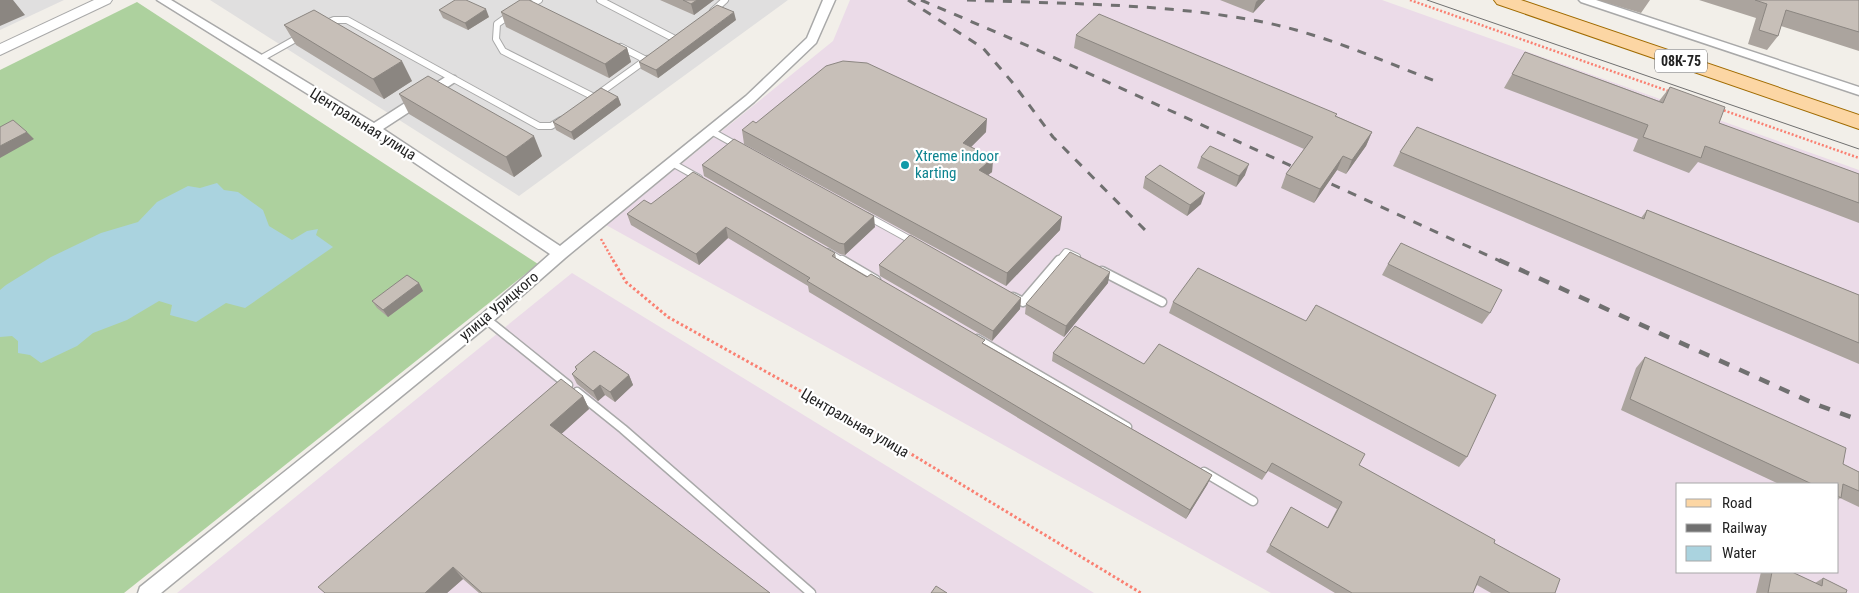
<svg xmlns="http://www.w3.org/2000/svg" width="1859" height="593" font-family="'Roboto Condensed',sans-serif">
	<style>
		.residential { fill: #e0dfdf }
		.industrial { fill: #ebdbe8; fill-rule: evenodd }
		.forest { fill: #add19e }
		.water { fill: #aad3df }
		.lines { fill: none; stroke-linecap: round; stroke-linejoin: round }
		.service-far1-casing { stroke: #a9a9a9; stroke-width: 8 }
		.service-casing { stroke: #a9a9a9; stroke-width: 11 }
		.minor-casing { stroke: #a9a9a9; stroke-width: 3 }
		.tertiary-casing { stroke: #a9a9a9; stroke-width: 2 }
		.primary-casing { stroke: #a06b00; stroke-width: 2 }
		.path-far1 { stroke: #fa8072; stroke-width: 2.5; stroke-dasharray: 2 2; stroke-linecap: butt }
		.path { stroke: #fa8072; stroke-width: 3; stroke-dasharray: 2.5 2.5; stroke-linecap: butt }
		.service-far1 { stroke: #fff; stroke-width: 6 }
		.service { stroke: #fff; stroke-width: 8 }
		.minor { fill: #fff; fill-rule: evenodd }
		.tertiary { fill: #fff; fill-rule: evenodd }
		.primary { fill: #fcd6a4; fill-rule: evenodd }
		.tram { stroke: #707070; stroke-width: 1 }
		.rail-far1 { stroke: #707070; stroke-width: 3; stroke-dasharray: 9 9; stroke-linecap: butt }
		.rail { stroke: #707070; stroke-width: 4.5; stroke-dasharray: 11 11; stroke-linecap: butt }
		.wall { fill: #aba49e }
		.shaded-wall { fill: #8b8681 }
		.building { fill: #c7bfb8; stroke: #8b8681 }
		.culture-dot { fill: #0f9aa8; stroke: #fff; stroke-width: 2 }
		.labels { text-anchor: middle; stroke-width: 4.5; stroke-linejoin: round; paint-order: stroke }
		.shield { fill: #fff; stroke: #646464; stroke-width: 1 }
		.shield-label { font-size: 14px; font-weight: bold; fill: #222 }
		.street-label { font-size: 15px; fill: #222; stroke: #fff }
		.culture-label { font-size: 15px; fill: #0d838f; stroke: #fff; text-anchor: start }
	</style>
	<rect width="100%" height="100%" fill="#f2efe9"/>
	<path class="residential" d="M0 0H64L0 30Z
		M210 0H788L519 196Z"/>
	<path class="industrial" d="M850 0H1382L1859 170V593H1271L606 225 833 41ZM1678 484H1838V572H1678Z
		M572 273 1094 593H177Z"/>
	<path class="forest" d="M137 2 538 264 124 593H0V70Z"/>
	<path class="water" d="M217 183 224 190 238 192 263 210 269 226 292 240 307 231 318 229 316 235 333 247 245 308 226 303 196 322 170 315 172 305 159 301 127 320 93 333 77 346 41 363 30 355 18 353V341L12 336 0 337V290L6 285 51 257 101 233 138 222 157 202 188 186 200 188Z"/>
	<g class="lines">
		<g class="service-far1-casing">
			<path id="service-far1" d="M600 0 675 39
				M526 7 539 0
				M713 11 725 0
				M511 14 497 24 496 39 503 51 594 97
				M322 25 334 20H347L539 126H551L561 120
				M621 47 646 60
				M260 59 301 36
				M597 95 647 59
				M711 131 738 146
				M672 163 699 178
				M867 216 916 243
				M828 252 844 262
				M1058 262 1066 252 1077 257"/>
		</g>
		<g class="service-casing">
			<path id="service" d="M842 260 876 280
				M1102 271 1162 302
				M1013 297 1023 302 1059 260
				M486 319 568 385
				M977 339 1127 427
				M577 392 623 429 811 593
				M1204 472 1253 501"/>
		</g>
		<g class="minor-casing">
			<path id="minor" d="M157 0H171L374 123 447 76H455L457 79 455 82 383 129 560 246 746 96 807 38 823 0H835L816 43 754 102 565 258 491 323 161 593H138L140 587 481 315 550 254 369 132Z
				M1579 0H1596L1859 87V95L1581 2Z"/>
		</g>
		<g class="tertiary-casing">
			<path id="tertiary" d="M94 0H112L110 3 0 55V44Z"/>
		</g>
		<g class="primary-casing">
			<path id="primary" d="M1494 0H1521L1859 115V129L1497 4Z"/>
		</g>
		<path class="path-far1" d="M1410 0 1671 92
			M1720 109 1859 158
			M601 239 614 262"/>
		<path class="path" d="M613 260 626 282 668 317 883 437 1141 593"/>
		<use href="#service-far1" class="service-far1"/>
		<use href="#service" class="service"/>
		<use href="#minor" class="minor"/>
		<use href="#tertiary" class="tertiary"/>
		<use href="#primary" class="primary"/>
		<path class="tram" d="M1427 0 1859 149"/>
		<path class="rail-far1" d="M908 0 983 48 1012 82 1053 137 1148 233
			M921 0 1033 48 1502 262
			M967 0C1065 4 1166 3 1263 22 1322 34 1378 59 1435 81"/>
		<path class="rail" d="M1499 260 1815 404 1859 420"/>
	</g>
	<path class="wall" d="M660 0H714L694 15Z
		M1220 0H1265L1253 13Z
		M1598 0H1650L1641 13Z
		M1699 0H1859V51L1781 26 1778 36 1767 50 1748 44 1756 18Z
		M439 10 489 17 468 30 443 18Z
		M501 12 627 48 631 62 609 78 506 27Z
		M736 20 658 78 641 69 639 62Z
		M284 25 412 81 384 99 296 45Z
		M1076 35 1337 114 1336 116 1372 132 1366 146 1346 174 1337 170 1314 203 1281 188 1286 174 1304 149 1074 48Z
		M1525 52 1659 101 1670 87 1719 123 1859 174V223L1698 162 1689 173 1633 151 1638 139 1504 88Z
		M399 94 542 156 514 177 409 114Z
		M618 97 621 105 574 140 556 130 553 122Z
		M756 123 986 132 971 147 993 158 992 172 988 175 1060 230 1006 286 744 144 742 130Z
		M1400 152 1641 218 1647 210 1859 295V364L1393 166Z
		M1201 157 1245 175 1236 187 1197 168Z
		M702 165 875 227 845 255 840 254 704 176Z
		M1145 177 1201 204 1187 216 1143 188Z
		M651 204 835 253 836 258 1212 475 1207 485 1186 519 809 292 808 286 728 238 699 265 631 225 627 214Z
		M1388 264 1490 313 1482 324 1382 275Z
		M879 265 1021 298 1020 309 992 341 880 276Z
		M419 283 423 291 388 317 377 308 372 301Z
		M1108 283 1064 337 1025 314 1026 304Z
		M1173 302 1306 321 1467 457 1459 467 1169 313Z
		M1053 353 1144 364 1359 465 1494 543 1555 593H1491L1477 585 1473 593H1335L1266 552 1291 507 1327 528 1337 509 1268 471 1262 480 1052 361Z
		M1645 357 1843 464 1859 472V507L1840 498 1838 500V484H1779L1621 410 1636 368Z
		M575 367 629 375 633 385 615 402 605 395 598 401 577 384 572 374 576 370Z
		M583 396 589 409 561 434 770 593H479L463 579 447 593H325Z
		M1761 572H1792L1815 583 1823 578 1846 593H1756Z"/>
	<path class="shaded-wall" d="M0 0H13L25 15 0 26Z
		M697 0H714L694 15 691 4Z
		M1258 0H1265L1253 13 1256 2Z
		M486 9 489 17 468 30 465 23Z
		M734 12 736 20 658 78 656 70Z
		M627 48 631 62 609 78 605 64Z
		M402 61 412 81 384 99 373 79Z
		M618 97 621 105 574 140 571 132Z
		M987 119 986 132 962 156 963 143Z
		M27 132 34 139 0 158V146Z
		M1372 132 1366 146 1346 174 1352 160Z
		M534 136 542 156 514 177 506 157Z
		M1343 156 1337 170 1314 203 1320 189Z
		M993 158 992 172 978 183 979 170Z
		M1249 164 1245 175 1236 187 1239 176Z
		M1205 193 1201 204 1187 216 1190 205Z
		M874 216 875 227 845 255 844 244Z
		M1062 217 1060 230 1006 286 1007 273Z
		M726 227 728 238 699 265 696 254Z
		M1110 272 1108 283 1064 337 1066 326Z
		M419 283 423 291 388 317 383 310Z
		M1021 298 1020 309 992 341 993 331Z
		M629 375 633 385 615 402 610 392Z
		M600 385 605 395 598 401 593 391Z
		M583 396 589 409 557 438 550 425Z
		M1212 475 1207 485 1186 519 1190 510Z
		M453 567 463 579 447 593H425Z"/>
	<path class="building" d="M455 0H466L486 9 465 23 439 10Z
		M520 0H529L627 48 605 64 501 12Z
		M683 0H697L691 4Z
		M1755 0H1859V32L1786 10 1778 36 1759 30 1767 4Z
		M717 5 734 12 656 70 639 62Z
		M314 10 402 61 373 79 284 25Z
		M1099 14 1337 114 1335 116 1372 132 1352 160 1343 156 1320 189 1286 174 1313 137 1076 35Z
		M1525 52 1663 103 1670 87 1725 107 1719 123 1859 174V203L1705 146 1701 158 1643 137 1648 125 1512 74Z
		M843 61 867 63 987 119 963 143 993 158 979 170 1062 217 1007 273 742 130 753 121 756 123 826 66Z
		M428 76 534 136 506 157 399 94Z
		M601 88 618 97 571 132 553 122Z
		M13 120 27 132 0 146V127Z
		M1417 127 1644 219 1647 210 1859 295V343L1400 152Z
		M734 139 874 216 844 244 839 243 702 165Z
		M1210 146 1249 164 1239 176 1201 157Z
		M1160 165 1205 193 1190 205 1145 177Z
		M693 172 835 253 832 256 867 277 871 274 985 340 982 343 1212 475 1190 510 807 281 810 278 726 227 696 254 627 214 644 200 651 204Z
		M910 235 1021 298 993 331 879 265Z
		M1401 243 1502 290 1490 313 1388 264Z
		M1070 252 1110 272 1066 326 1026 304Z
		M1198 268 1306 321 1316 305 1496 395 1467 457 1173 302Z
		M407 275 419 283 383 310 372 301Z
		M1075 326 1144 364 1159 344 1365 454 1359 465 1495 540 1494 543 1560 579 1555 593H1510L1480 576 1473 593H1352L1270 545 1291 507 1328 528 1342 502 1272 463 1266 473 1053 353Z
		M594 351 629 375 610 392 600 385 593 391 572 374 577 369 575 367Z
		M1645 357 1846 448 1843 464 1859 472V491L1843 484 1841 498 1838 496V484H1812L1630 399Z
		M561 379 583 396 550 425 770 593H482L453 567 425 593H325L318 587Z
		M1772 572H1792L1822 586 1823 578 1847 590 1846 593H1768Z
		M936 586 947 593H931Z"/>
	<circle class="culture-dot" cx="905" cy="165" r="5"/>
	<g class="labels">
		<rect class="shield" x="1655" y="49.5" width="52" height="23" rx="4"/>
		<g class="shield-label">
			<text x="1681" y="66">08К-75</text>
		</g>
		<g class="street-label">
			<text transform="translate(363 124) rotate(32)" y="5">Центральная улица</text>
			<text transform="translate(499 306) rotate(-40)" y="5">улица Урицкого</text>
			<text transform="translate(855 423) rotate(30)" y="5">Центральная улица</text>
		</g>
		<g class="culture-label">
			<text x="915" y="161">Xtreme indoor<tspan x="915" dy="17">karting</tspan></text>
		</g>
	</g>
	<rect x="1676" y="483" width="162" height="90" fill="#ffffff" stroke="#a7a7a7"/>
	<rect x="1686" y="499" width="25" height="8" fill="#fcd6a4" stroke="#a7a7a7"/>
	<text x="1722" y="508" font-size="15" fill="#222222">Road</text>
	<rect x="1686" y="524" width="25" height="8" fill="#707070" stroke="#a7a7a7"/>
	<text x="1722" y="533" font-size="15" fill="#222222">Railway</text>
	<rect x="1686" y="546" width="25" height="15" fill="#aad3df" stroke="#a7a7a7"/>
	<text x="1722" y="558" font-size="15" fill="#222222">Water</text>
</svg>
